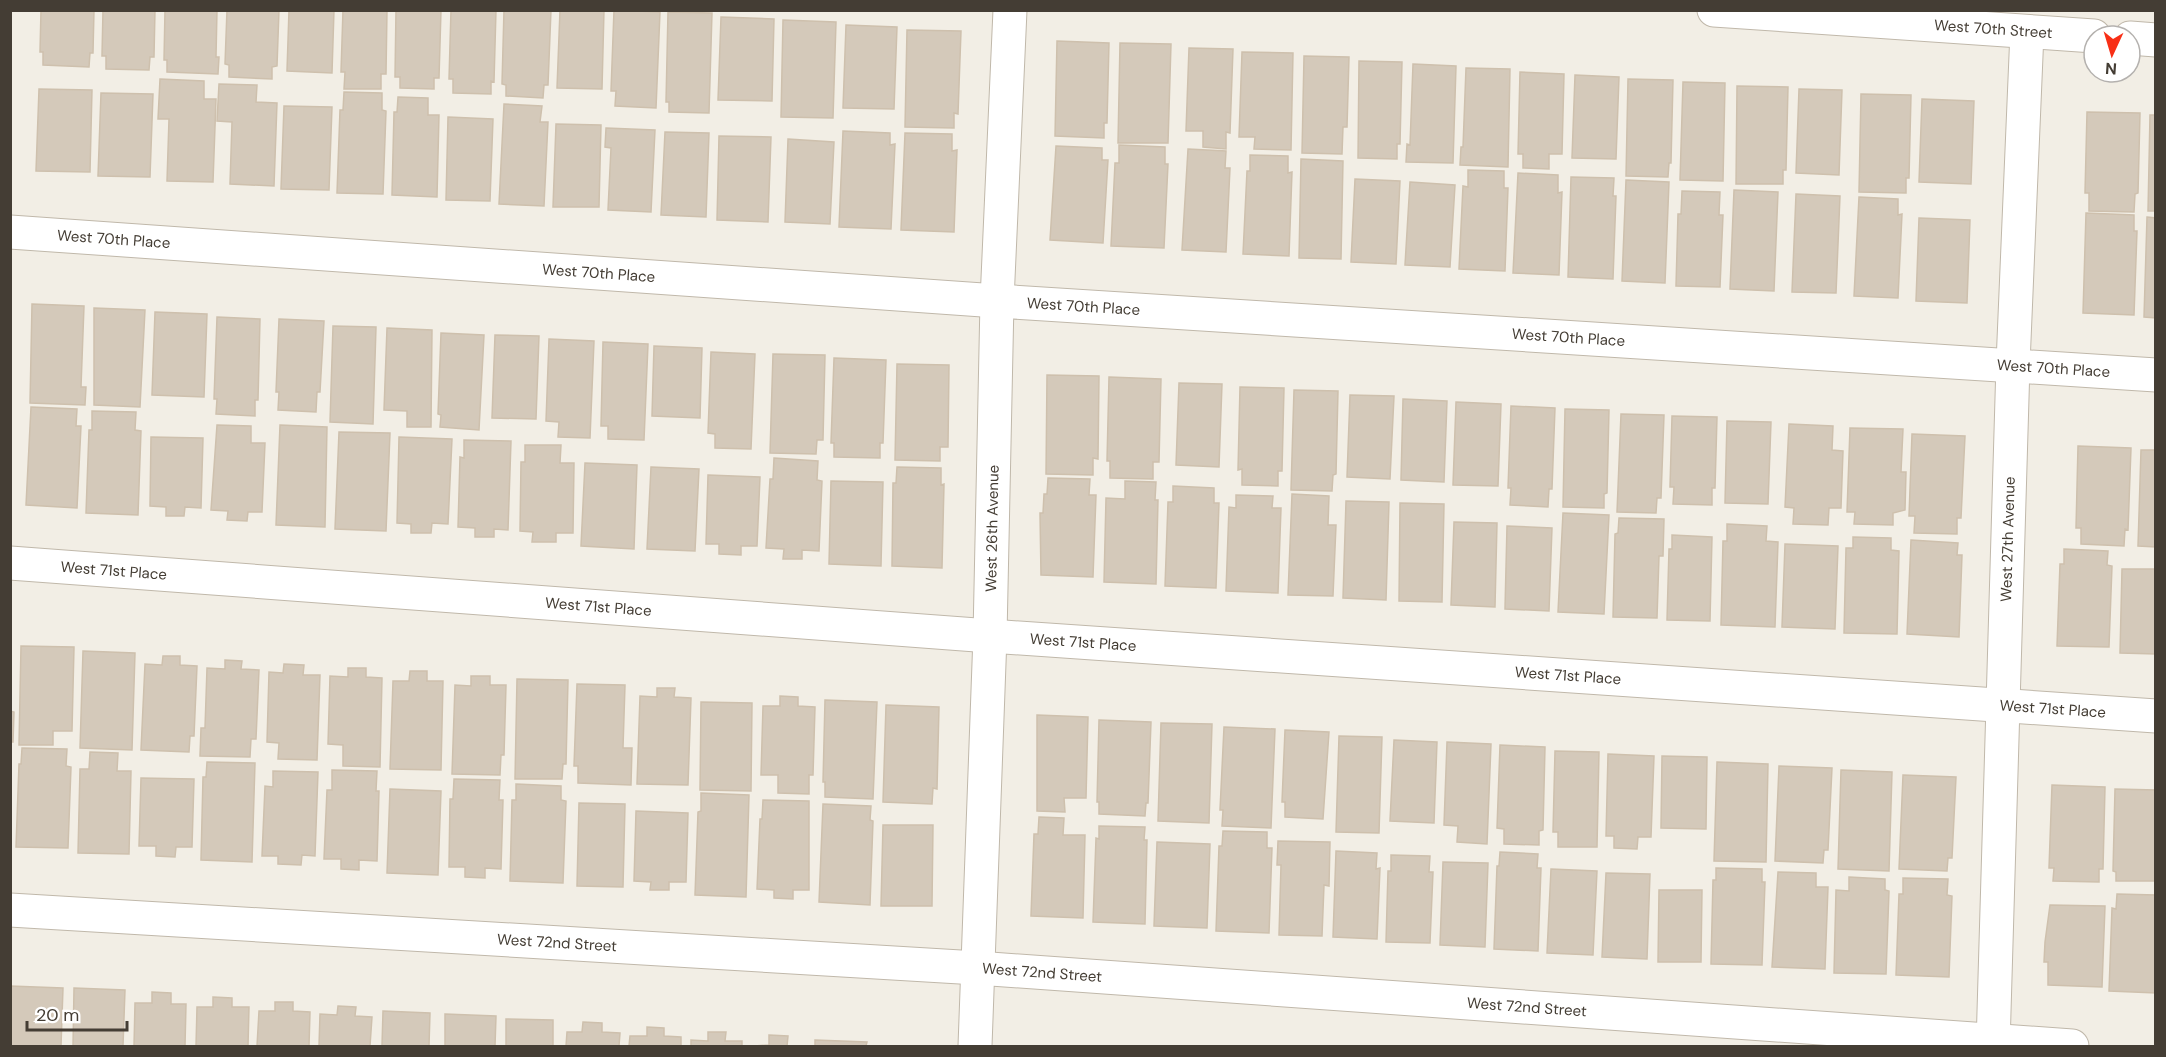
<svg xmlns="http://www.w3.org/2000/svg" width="2166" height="1057" font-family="'DM Sans',sans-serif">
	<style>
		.building { fill: #d4c9ba; stroke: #cec0ad; stroke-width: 1.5 }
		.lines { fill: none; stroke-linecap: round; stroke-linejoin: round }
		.minor-casing { stroke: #c0b8aa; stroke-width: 35 }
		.minor { stroke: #fff; stroke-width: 33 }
		.labels { text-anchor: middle; stroke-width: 5; stroke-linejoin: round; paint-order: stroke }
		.street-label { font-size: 15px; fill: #443d34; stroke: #fff }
	</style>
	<rect width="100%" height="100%" fill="#f2eee5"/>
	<path class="building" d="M41 10H94L93 53H90L89 67 43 65V52H40Z
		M103 10H155L154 57H150L149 70 106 69V56H102Z
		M165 10H217L216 57H219L218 74 167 72V60H164Z
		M227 10H279L277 66 272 67V79L229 77V65L225 64Z
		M289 10H334L332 73 287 71Z
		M343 10H387L386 74H381V89H344L345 72H341Z
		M396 10H441L439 78H434V89L400 88V77H395Z
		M451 10H496L494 82 491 81V94L453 93V79H449Z
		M504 10H551L548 85H544L543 98 506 96V85L502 84Z
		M560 10H604L602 89 557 88Z
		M614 10 660 12 656 108 615 106 616 91H611Z
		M668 12 712 13 709 113 669 112V102H666Z
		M721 17 774 19 772 101 718 100Z
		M783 20 836 22 833 118 781 117Z
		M846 25 897 27 894 109 843 108Z
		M907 30 961 31 958 114 954 113V128L905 127Z
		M1057 41 1109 43 1107 123H1104V138L1055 136Z
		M1120 43 1171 44 1168 143H1118Z
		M1189 48 1233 49 1230 133 1226 132V149L1203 147V131H1186Z
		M1242 52 1293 53 1291 150 1254 149 1255 137H1239Z
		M1304 56 1349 57 1347 127H1343L1342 154 1302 153Z
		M1359 61 1402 62 1400 144H1397V159L1358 158Z
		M1413 64 1456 66 1453 163 1406 162 1407 144 1410 145Z
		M1466 68 1510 69 1508 167 1460 165 1461 147H1463Z
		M1520 72 1564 74 1562 154H1549V169L1523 168V154H1518Z
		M1575 75 1619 77 1616 159 1572 158Z
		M160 79 204 81V99H216L213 182 167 181 169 119H158Z
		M1628 79 1673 80 1671 163H1669L1668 177 1626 176Z
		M1683 82 1725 83 1723 181 1680 180Z
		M219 84 257 85 256 102 277 103 274 186 230 184 232 122 217 121Z
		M1737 86 1788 87 1786 170H1783V184H1736Z
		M39 89 92 90 90 172 36 171Z
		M1799 89 1842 90 1839 175 1796 173Z
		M344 92 382 93V110L386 111 383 194 337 193 340 110H343Z
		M101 93 153 94 150 177 98 176Z
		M1861 94 1911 95 1909 178H1906V193L1859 192Z
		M398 97 428 98V115H439L437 197 392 195 394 112H397Z
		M1922 99 1974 101 1971 184 1919 182Z
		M504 104 542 106 540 122H548L544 206 499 204Z
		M284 106 332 107 329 190 281 189Z
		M2087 112 2140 113 2138 193 2135 194 2134 212 2089 211V193H2085Z
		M2150 115H2156V211H2148Z
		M448 117 493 119 490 201 446 200Z
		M556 124 601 125 599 207H553Z
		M606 128 655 130 651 212 608 210 611 148 605 147Z
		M843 131 890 133V145L895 144 891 229 839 227Z
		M665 132 709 133 706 217 661 215Z
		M905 133 952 134V151L957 150 954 232 901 230Z
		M719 136 771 137 768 222 717 220Z
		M788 139 834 142 830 224 785 222Z
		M1119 145 1165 147V164H1168L1164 248 1111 246 1115 163H1119Z
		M1056 146 1102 148V160H1108L1103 243 1050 240Z
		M1188 149 1226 151 1225 168H1230L1226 252 1182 250Z
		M1250 155 1288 156V173L1292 172 1289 256 1243 254 1247 171H1250Z
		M1301 159 1343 161 1341 259 1299 258Z
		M1468 170 1504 171V188H1508L1505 271 1459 269 1463 186 1468 187Z
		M1518 173 1558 175V193L1562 192 1559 275 1513 273Z
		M1571 177 1614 178 1613 196H1616L1613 279 1568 277Z
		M1355 179 1400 181 1396 264 1351 262Z
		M1626 180 1669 182 1665 283 1622 281Z
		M1410 182 1455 185 1450 267 1405 265Z
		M1734 190 1778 192 1774 291 1730 289Z
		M1682 191 1720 192 1719 215H1723L1720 287 1676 286 1678 214H1681Z
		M1796 194 1840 196 1836 293 1792 292Z
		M1859 197 1898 199V215L1902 214 1898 298 1854 296Z
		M2086 213 2134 215V231H2137L2134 315 2083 313Z
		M2147 217 2156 218V318L2144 317Z
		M1919 218 1970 220 1967 303 1916 301Z
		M32 304 84 306 81 387H86L85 405 30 403Z
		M94 308 145 310 140 407 94 405Z
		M155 312 207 314 204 397 152 395Z
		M217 317 260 319 258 400H255V416L216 414 217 399H214Z
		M279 319 324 321 320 392H317L316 412 278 410 279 392H276Z
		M333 326 376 327 373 424 330 422Z
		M387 328 432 330 431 427H407V411L384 410Z
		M441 333 484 335 479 430 440 427 441 415 438 414Z
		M495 335 539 336 536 419 492 418Z
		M549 339 594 341 590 438 558 437 559 422 546 421Z
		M603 342 648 344 644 440 608 439V426H601Z
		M654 346 702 348 700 418 652 416Z
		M711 352 755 354 751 449 715 448V434L708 433Z
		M773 354 825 355 823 440H817L816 454 770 453Z
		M834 358 886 360 883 443H880V458L834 457V443H831Z
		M897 364 949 365 948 447H940V461L895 460Z
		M1047 375 1099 376 1098 459 1093 458V475L1046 474Z
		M1109 377 1161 379 1159 462H1153V479L1110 478V461H1107Z
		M1179 383 1222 384 1219 467 1176 465Z
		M1240 387 1284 388 1282 471H1278V486L1242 485V469L1238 470Z
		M1294 390 1338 391 1336 474 1333 475 1332 491 1291 490Z
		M1350 395 1394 396 1390 479 1347 477Z
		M1403 399 1447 401 1444 482 1401 480Z
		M1456 402 1501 404 1498 486 1453 485Z
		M1511 406 1555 408 1552 489H1549L1548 507 1510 505 1511 488H1508Z
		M31 407 77 409 76 426H81L77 508 26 505Z
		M1565 409 1609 410 1607 493 1604 494V508L1563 507Z
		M92 411 136 412 135 430 141 431 138 515 86 513 89 430H92Z
		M1621 414 1664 415 1661 498H1657L1656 513 1617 512Z
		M1672 416 1717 417 1715 488H1712V505L1673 504 1674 487H1670Z
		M1727 421 1771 422 1768 504 1725 503Z
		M1789 424 1833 426 1832 450 1843 451 1841 508H1829L1828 525 1793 524 1794 508 1785 507Z
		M217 425 251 426V443H265L262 512H248L247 521 227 520 228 511 211 510Z
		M280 425 327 427 325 527 276 525Z
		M1850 428 1903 429 1901 472H1906L1905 510 1893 513V525L1854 524 1855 512H1847Z
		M339 432 390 433 386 531 335 529Z
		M1912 434 1965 436 1961 518H1957V534L1914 533 1915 516H1909Z
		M151 437 203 438 201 508 185 507 184 516H166V507L150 506Z
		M399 437 452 439 448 524 432 523 431 533H411V524L397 523Z
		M464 440 511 441 508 530 494 529V537H475V528L458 527 460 457 464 458Z
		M525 445H561L560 463H574L573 533H556V542H532L533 532 520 531 521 462H525Z
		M2078 446 2131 448 2128 530 2125 529 2124 546 2081 544V528H2076Z
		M2141 450H2156V547L2138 546Z
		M774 458 818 461 817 480 822 481 819 551 802 550V559H783L784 549 766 548 770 479H773Z
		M585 463 637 465 634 549 581 546Z
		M651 467 699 469 695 551 647 549Z
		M897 467 941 468V485L944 484 942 568 892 566 893 483H896Z
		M708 475 760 477 757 546H741V555L719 554V544H706Z
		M1048 478 1090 479 1089 495H1096L1093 577 1041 575 1040 513H1043L1044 494H1047Z
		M831 481 883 482 881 566 829 564Z
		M1125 481 1156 482 1155 500H1158L1156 584 1104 582 1106 498 1125 499Z
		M1173 486 1214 488V503H1219L1216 588 1165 586 1168 502H1173Z
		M1292 494 1329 496 1328 525H1336L1333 596 1288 595Z
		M1236 495 1273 496 1272 508H1281L1278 593 1226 591 1229 507 1236 508Z
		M1346 501 1389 502 1386 600 1343 598Z
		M1400 503 1444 504 1442 602 1399 601Z
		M1563 513 1609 515 1604 614 1558 612Z
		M1619 518 1664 519 1663 556H1659L1657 618 1613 617 1615 534 1618 533Z
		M1454 522 1497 523 1495 607 1451 605Z
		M1727 524 1767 526 1766 541 1778 542 1775 627 1721 625 1723 541H1727Z
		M1507 526 1552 528 1549 611 1505 609Z
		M1672 535 1712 537 1710 621 1667 620 1669 549H1672Z
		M1853 537 1891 538V550L1899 551 1897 634 1844 633 1846 548H1853Z
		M1911 540 1958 543 1957 555H1962L1959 637 1907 634Z
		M1785 544 1838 546 1835 629 1782 627Z
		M2064 549 2108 551 2107 565 2112 566 2109 647 2057 646 2060 564H2064Z
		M2122 569H2156V654L2120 653Z
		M21 646 74 647 72 731H53V745H19Z
		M83 651 135 653 132 750 80 748Z
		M163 656H180V665L197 666 194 736H190L189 752 141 750 145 664 162 665Z
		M225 660 242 661 241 669 259 670 256 739H251L250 757 200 756 201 728H205L207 668 225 669Z
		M284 664 304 665 303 675H320L317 760 278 759 279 743 267 742 269 672 283 673Z
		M348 668H366V677L382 678 380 767 343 766V745L328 744 330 676 348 677Z
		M410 671H427V681H443L441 770 390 769 393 681H409Z
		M471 676H490V685H506L504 755H501L500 775 452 774 455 685 471 686Z
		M517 679 568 680 566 764H563L562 779H515Z
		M577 684 625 685 623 748H632L631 785 578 783V766H574Z
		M657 688H675L674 697 691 698 688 785 637 784 640 696 657 697Z
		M780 696 798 697V706L815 707 813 775H809V794L778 793V775H761L763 706H780Z
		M825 700 877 702 873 799 825 797V782H823Z
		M701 702 752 703 751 791 700 790Z
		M886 705 939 707 937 789 933 788 932 804 883 802Z
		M10 711 14 712 13 742H10Z
		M1037 715 1088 717 1086 798H1064L1065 812 1037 811Z
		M1099 720 1151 722 1148 803H1146L1145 816 1099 814V802H1097Z
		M1161 723 1212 724 1209 823 1158 821Z
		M1224 727 1275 729 1271 828 1222 826 1223 810H1220Z
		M1285 730 1329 732 1323 819 1285 817V802H1282Z
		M1339 736 1382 737 1379 833 1336 832Z
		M1394 740 1437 742 1434 823 1390 821Z
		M1447 742 1491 744 1487 844 1457 842 1458 826 1444 825Z
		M1500 745 1545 747 1543 830 1539 831V845L1504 844V829L1497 828Z
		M22 748 67 749 66 766 71 767 68 848 16 847 19 764H21Z
		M1555 751 1599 752 1597 847H1558V832H1553Z
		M90 752 118 753 117 771H131L129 854 78 853 80 769H89Z
		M1608 754 1654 756 1651 837H1638L1637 849 1614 848V836H1606Z
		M1662 756 1707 757 1706 829 1661 828Z
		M207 762 255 763 252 862 201 860 203 777H206Z
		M1717 762 1768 764 1766 862 1714 861Z
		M1779 766 1832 768 1828 850H1824L1823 863 1775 861Z
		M332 770 377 771 376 791H379L377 861 359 860V870L341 869V859H324L327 790H332Z
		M1841 770 1892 772 1889 871 1838 869Z
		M273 771 318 772 315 856 302 855 301 865 278 864V856H262L265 786 273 787Z
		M1903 775 1956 777 1952 858H1948L1947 871 1899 869Z
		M141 778 194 779 192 847H176L175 857 156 856V846H139Z
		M454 779 500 780 499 800H503L501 869 485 868V878L465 877V867H449L450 799H453Z
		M516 784 561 786V800L566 801 563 883 510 881 512 800H516Z
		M2052 785 2105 787 2103 869H2099V882L2053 881 2054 868H2049Z
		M390 789 441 791 438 875 387 873Z
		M2115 789 2156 790V881H2116V872L2113 871Z
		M701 793 749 795 746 897 695 895 698 812 701 811Z
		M763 800 809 801V890H793V899L774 898V890L757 889 760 819H762Z
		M579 803 625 804 623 887 577 886Z
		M823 804 871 806 870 820 873 821 870 905 819 902Z
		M636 811 688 813 686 882H669V890H650L651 882 634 881Z
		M1039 817 1064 818 1063 835H1085L1083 918 1031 916 1034 834H1038Z
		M883 825H933L932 906H881Z
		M1099 826 1145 827 1144 840H1147L1145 924 1093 922 1096 838 1099 839Z
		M1223 831 1267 832V848H1272L1269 933 1216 931 1219 846H1222Z
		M1278 841 1330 842 1329 886 1324 885 1322 936 1279 935 1281 865H1277Z
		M1157 842 1210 844 1207 928 1154 926Z
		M1336 851 1377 853 1376 869 1380 868 1377 939 1333 937Z
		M1500 852 1538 854 1537 868H1541L1538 951 1494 949 1497 866H1499Z
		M1391 855 1430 856 1429 872H1433L1430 943 1386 942 1388 871H1391Z
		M1443 862 1488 863 1485 947 1440 945Z
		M1716 868 1762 869V882H1765L1762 965 1711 964 1713 880H1716Z
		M1551 869 1597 871 1593 955 1547 953Z
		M1778 872 1816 873V887H1828L1825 969 1772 967Z
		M1606 873 1650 874 1647 959 1602 957Z
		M1849 877 1885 879V890L1889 891 1886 974 1834 973 1836 890 1849 891Z
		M1903 878 1948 879 1947 895 1952 896 1949 977 1896 975 1899 894H1903Z
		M1659 890H1702L1701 962H1658Z
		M2117 894 2156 895V993L2109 991 2112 908 2116 909Z
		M2050 905 2105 906 2102 987 2048 985V962H2044L2045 942Z
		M10 986 63 988 61 1046H10Z
		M74 988 125 990 123 1046H73Z
		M152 992 171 993V1004H186L185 1046H134L135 1003H152Z
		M213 997 232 998V1007H249L248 1046H196L197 1007H213Z
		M275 1002H293V1011L310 1012 309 1046H257L259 1011H275Z
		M338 1006 356 1007 355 1016 372 1017 370 1046H319L320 1014 337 1015Z
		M383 1011 430 1013 429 1046H382Z
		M445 1014 496 1016 495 1046H445Z
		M506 1019 553 1020V1046H506Z
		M583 1022 602 1023V1032L620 1033 619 1046H566L567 1032H582Z
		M647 1027 664 1028V1036L681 1037V1046H629L630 1036H647Z
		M708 1032H726L725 1041H742V1046H691V1040L708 1041Z
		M769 1035 788 1036 787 1046H796H754L769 1045Z
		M815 1040 867 1042 866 1046H815Z"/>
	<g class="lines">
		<g class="minor-casing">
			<g id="minor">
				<path id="s1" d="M1714 10 2094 36"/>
				<path d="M2130 38 2156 40"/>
				<path id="s2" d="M10 232 997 301 2156 375"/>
				<path id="s3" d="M10 563 990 636 2156 716"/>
				<path id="s4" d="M10 910 977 968 2072 1046"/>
				<path id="s5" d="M975 1046 990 636 997 301 1010 10"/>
				<path id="s6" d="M1993 1046 2013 364 2027 32"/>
			</g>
		</g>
		<use href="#minor" class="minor"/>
	</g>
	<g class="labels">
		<g class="street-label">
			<text dy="5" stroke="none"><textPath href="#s1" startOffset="280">West 70th Street</textPath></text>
			<text dy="5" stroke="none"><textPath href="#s2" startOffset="104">West 70th Place</textPath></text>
			<text dy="5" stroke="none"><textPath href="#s2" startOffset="590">West 70th Place</textPath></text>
			<text dy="5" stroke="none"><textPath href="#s2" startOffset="1076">West 70th Place</textPath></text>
			<text dy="5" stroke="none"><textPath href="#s2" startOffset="1562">West 70th Place</textPath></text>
			<text dy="5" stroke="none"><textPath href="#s2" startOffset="2048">West 70th Place</textPath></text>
			<text dy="5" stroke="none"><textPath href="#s5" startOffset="518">West 26th Avenue</textPath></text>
			<text dy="5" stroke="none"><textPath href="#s6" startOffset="507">West 27th Avenue</textPath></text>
			<text dy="5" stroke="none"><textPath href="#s3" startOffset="104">West 71st Place</textPath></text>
			<text dy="5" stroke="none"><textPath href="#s3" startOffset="590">West 71st Place</textPath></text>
			<text dy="5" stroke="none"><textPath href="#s3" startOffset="1076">West 71st Place</textPath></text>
			<text dy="5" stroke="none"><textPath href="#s3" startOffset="1562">West 71st Place</textPath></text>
			<text dy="5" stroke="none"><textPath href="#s3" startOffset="2048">West 71st Place</textPath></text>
			<text dy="5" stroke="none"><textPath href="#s4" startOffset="548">West 72nd Street</textPath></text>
			<text dy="5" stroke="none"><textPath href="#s4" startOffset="1034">West 72nd Street</textPath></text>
			<text dy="5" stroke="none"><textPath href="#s4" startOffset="1520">West 72nd Street</textPath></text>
		</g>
	</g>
	<rect width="2166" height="1057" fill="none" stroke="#443d34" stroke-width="24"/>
	<g transform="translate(2112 54) rotate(184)"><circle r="28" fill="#ffffff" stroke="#b4b1ae" stroke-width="1.5"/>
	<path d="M0-4.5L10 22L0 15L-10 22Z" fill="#f82f16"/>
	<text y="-9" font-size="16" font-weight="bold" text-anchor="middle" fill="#443d34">N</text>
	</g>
	<path d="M27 1021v9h100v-9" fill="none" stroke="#443d34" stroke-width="3"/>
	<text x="36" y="1021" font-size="18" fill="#443d34" stroke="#ffffff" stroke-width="4.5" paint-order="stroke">20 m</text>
</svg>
